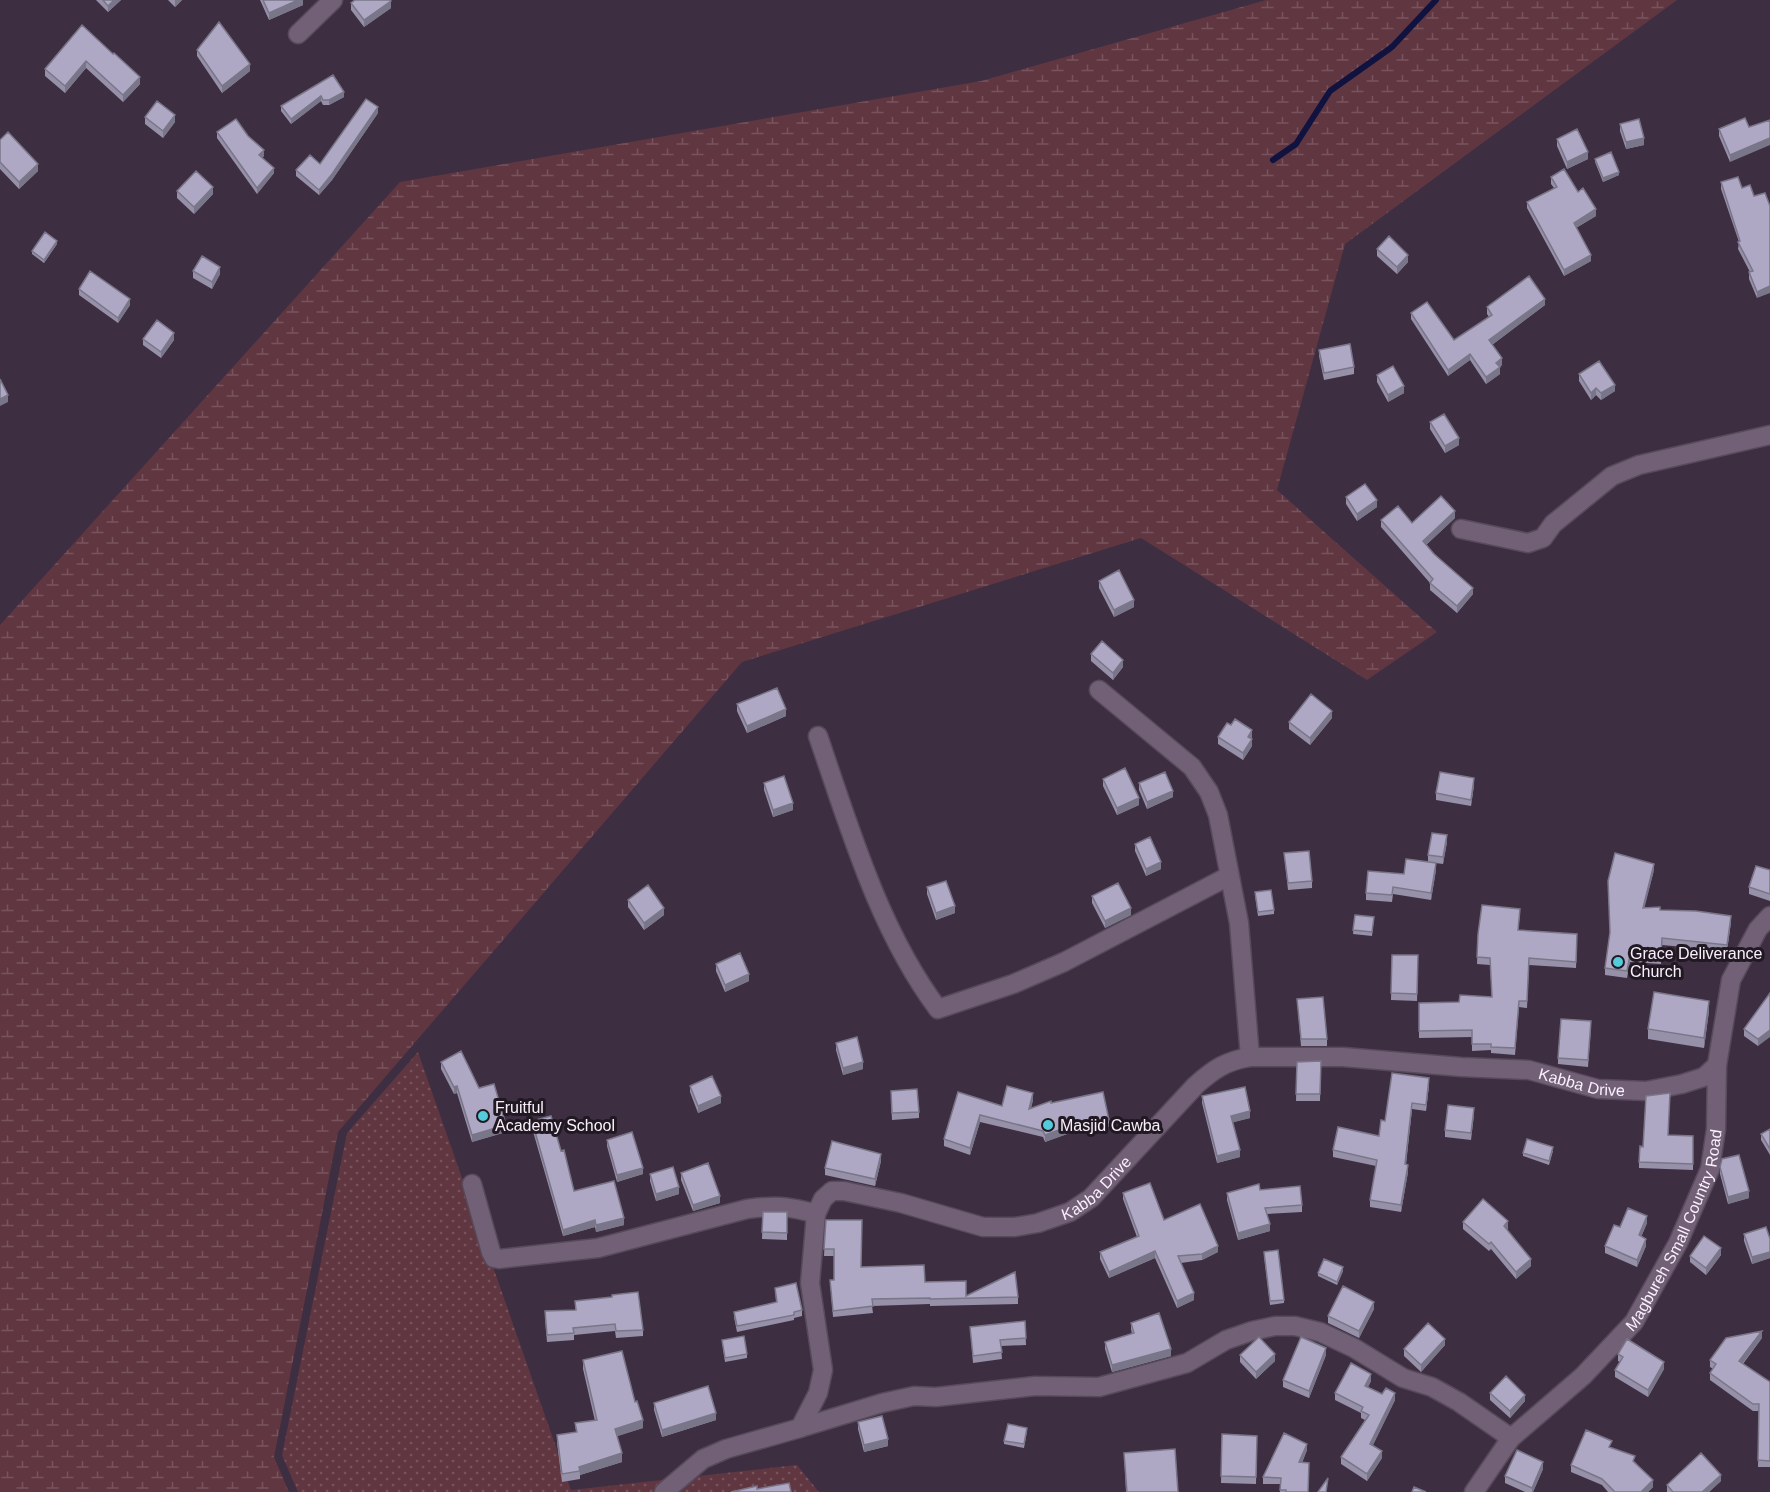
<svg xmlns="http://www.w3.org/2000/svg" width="1770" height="1492" font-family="Helvetica,sans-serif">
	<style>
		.grass { fill: url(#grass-dots) }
		.wetland { fill: url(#wetland-marsh) }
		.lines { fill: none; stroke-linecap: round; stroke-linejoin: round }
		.stream { stroke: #10123f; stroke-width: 6 }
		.minor-casing { stroke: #574a5b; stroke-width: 21 }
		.minor { stroke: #716076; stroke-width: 18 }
		.wall { fill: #9690a9 }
		.shaded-wall { fill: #7a7689 }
		.building { fill: #afa8c4; stroke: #7a7689; stroke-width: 1.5 }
		.poi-dot { fill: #53cbda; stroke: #201922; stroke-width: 2 }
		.labels { text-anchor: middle; stroke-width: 6; stroke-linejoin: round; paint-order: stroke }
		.poi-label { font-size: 16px; fill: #faf0fd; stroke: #201922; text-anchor: start }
		.street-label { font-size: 16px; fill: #faf0fd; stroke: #201922 }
	</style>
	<defs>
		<pattern id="grass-dots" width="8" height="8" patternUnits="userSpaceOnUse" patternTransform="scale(1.5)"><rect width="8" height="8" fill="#603641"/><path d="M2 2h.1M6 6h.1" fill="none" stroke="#78535d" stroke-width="1.8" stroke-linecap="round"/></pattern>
		<pattern id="wetland-marsh" width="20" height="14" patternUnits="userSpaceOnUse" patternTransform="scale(1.5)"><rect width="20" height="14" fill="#603641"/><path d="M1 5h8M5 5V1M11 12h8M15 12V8" fill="none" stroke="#78535d"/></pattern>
	</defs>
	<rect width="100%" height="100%" fill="#3d2e41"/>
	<path class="grass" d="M418 1052 571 1490 797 1465 819 1492H298L282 1455 347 1133Z"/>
	<path class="wetland" d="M1266 0H1677L1345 244 1277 490 1437 632 1367 680 1141 538 742 662 338 1132 274 1457 289 1492H0V625L400 182 981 81Z"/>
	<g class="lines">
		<path class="stream" d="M1273 160 1296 144 1330 91 1392 47 1436 0"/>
		<g class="minor-casing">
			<g id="minor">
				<path d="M298 34 333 0"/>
				<path d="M1461 529 1528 543 1543 538 1553 524 1612 476 1639 465 1770 435"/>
				<path d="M1099 690 1192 767 1209 792 1218 815 1239 923 1250 1057"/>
				<path d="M818 736C850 829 879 930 938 1009L1013 984 1064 962 1229 876"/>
				<path d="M472 1184 491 1252 494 1258 499 1259 598 1248 747 1209C774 1205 790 1206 816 1214"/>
				<path d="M800 1428 882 1403 914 1396 936 1397 1035 1386 1099 1387 1187 1363 1226 1340 1252 1331 1275 1326H1295L1320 1332 1354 1348 1403 1378 1432 1387 1459 1402 1511 1438"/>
				<path id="s1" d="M664 1492 703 1459 726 1449 800 1428 818 1393 823 1370 810 1283 816 1214 823 1199 832 1191H844L901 1203 983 1227H1015L1038 1223 1070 1212 1091 1198 1196 1085C1214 1069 1226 1061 1250 1057H1343L1461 1067 1529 1070 1598 1089 1646 1091 1682 1084 1704 1077 1717 1065"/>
				<path id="s2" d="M1474 1492 1511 1438 1583 1376 1634 1322 1678 1243 1710 1169 1716 1129 1717 1065 1731 980 1758 929 1770 916"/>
			</g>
		</g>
		<use href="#minor" class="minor"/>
	</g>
	<path class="wall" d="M96 0H121L108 12Z
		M168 0H182L175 7Z
		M260 0H303V5L269 20Z
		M351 3 391 8 364 27 351 10Z
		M197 50 250 71 222 93 197 56Z
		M113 54 140 84 123 102 86 68 65 93 45 76V69Z
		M333 75 344 97 329 105H323L321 101 291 124 281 111V106Z
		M378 113 332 180 319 195 296 176V170L320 164Z
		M145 117 175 122 163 138 145 124Z
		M1620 124 1644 145 1626 149 1620 131Z
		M1749 127 1730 162 1719 136V129Z
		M217 132 248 136 264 156 262 158 274 173 257 194 217 138Z
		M1557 139 1588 159 1567 169 1557 146Z
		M0 140 38 171 19 189 0 169Z
		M1595 159 1619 175 1603 182 1595 162Z
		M1551 177 1578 192 1596 216 1576 228 1591 261 1564 276 1527 208V202L1554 188 1551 184Z
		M1721 182 1742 188 1754 196 1765 193 1757 298 1749 279V272H1750L1738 249 1739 242 1721 189Z
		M177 191 213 194 194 214 177 198Z
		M57 244 44 263 32 254V251Z
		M1377 249 1408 262 1397 274 1377 256Z
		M193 271 220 274 212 289 193 278Z
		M79 289 130 305 118 323 79 295Z
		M1545 305 1492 345 1502 365 1500 367V374L1486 384 1470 360 1448 376 1411 319V313L1454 340 1489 317 1487 314V307Z
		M143 339 174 340 161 358 143 345Z
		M1319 350 1354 367V374L1324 380 1319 356Z
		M1579 374 1615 391 1601 400 1596 395 1591 400 1579 381Z
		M1377 375 1404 393 1388 402 1377 382Z
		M1430 422 1459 445 1445 453 1430 429Z
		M1346 497 1377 507 1357 521 1346 504Z
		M1455 518 1426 545 1473 594 1457 613 1430 590V583L1381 527V520L1412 523Z
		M1099 581 1134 607 1114 617 1099 588Z
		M1091 654 1123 667 1113 680 1091 661Z
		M737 704 786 716 747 733 737 711Z
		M1332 718 1310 745 1289 729V722Z
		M1218 737H1252L1251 739 1252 746 1243 760 1218 744Z
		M1103 779 1139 805 1117 815 1103 786Z
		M764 783 793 810 773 817 764 790Z
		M1139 783 1173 797 1147 809 1139 790Z
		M1474 785 1471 806 1436 800V793Z
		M1447 842 1443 864 1428 862V855Z
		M1135 844 1161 869 1146 876 1135 851Z
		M1284 853 1312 881V888L1288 890Z
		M1436 870 1431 900 1393 894 1392 902 1366 900V893L1404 874Z
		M1654 870 1644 907 1731 922 1727 951 1662 945 1661 964 1630 962 1627 978 1605 975V968Z
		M1770 870V901L1749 894V887Z
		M927 887 955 913 936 920 927 894Z
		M1255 895 1274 910V914L1258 916Z
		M1092 896 1131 915 1105 928 1092 903Z
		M628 900 664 915 644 930 628 907Z
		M1355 915 1374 917 1372 936 1353 934Z
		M1520 915 1518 930 1577 941 1576 968 1529 965 1527 1008 1519 1007 1515 1055 1491 1053V1050L1472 1051V1037L1419 1038V1003L1459 1002 1492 997 1490 965 1477 964 1478 934Z
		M1392 955H1418L1417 1001 1391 1000Z
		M716 964 749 981 725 992 716 971Z
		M1770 993 1758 1046 1744 1036V1029Z
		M1297 999 1327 1039V1046H1301Z
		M1709 1011 1704 1048 1648 1039V1029Z
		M1591 1028 1588 1067 1558 1064V1058Z
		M836 1043 863 1069 843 1075 836 1050Z
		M1321 1061 1320 1101H1296L1297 1062Z
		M441 1062 479 1088 506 1132 472 1142 457 1093 454 1094 441 1069Z
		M1429 1085 1426 1111 1412 1109 1406 1165 1408 1172 1401 1212 1370 1207V1200L1376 1166 1333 1157V1150L1379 1136 1385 1121Z
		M690 1086 721 1103 698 1113 690 1092Z
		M958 1092 1002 1106 1033 1100 1031 1108 1051 1103 1109 1120V1127L1078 1133V1130L1045 1142 1043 1137 980 1122 970 1155 944 1146V1139Z
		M1202 1096 1250 1118 1233 1122 1240 1157 1217 1163 1202 1103Z
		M891 1098 919 1112V1118L892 1120Z
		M1474 1115 1471 1140 1445 1137V1130Z
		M532 1121 561 1151 574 1191 624 1225 596 1232 595 1227 563 1236 532 1128Z
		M1770 1129V1155L1761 1140V1134Z
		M1668 1135 1693 1136V1170L1639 1168V1162L1643 1147Z
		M607 1140 643 1174 617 1182 607 1146Z
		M1553 1151 1549 1165 1523 1156V1153Z
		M881 1161 875 1186 825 1175V1168Z
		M1720 1167 1749 1198 1728 1204 1720 1174Z
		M681 1173 720 1203 693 1211 681 1180Z
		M650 1174 679 1194 656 1201 650 1181Z
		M1260 1190 1302 1205V1212L1267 1214 1270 1231 1238 1240 1227 1200V1193Z
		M1123 1193 1164 1220 1218 1252 1202 1260 1181 1263 1194 1300 1177 1308 1155 1258 1109 1278 1100 1259V1252L1137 1237 1123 1199Z
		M763 1212H787V1240L762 1239Z
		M826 1220 861 1267 925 1282 966 1296 1018 1297V1304L930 1306V1304L872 1306 873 1313 833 1317 830 1280H834V1256H824Z
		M1463 1222 1508 1228 1507 1230 1531 1266 1516 1279 1491 1249 1489 1251 1463 1229Z
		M1647 1223 1641 1237 1646 1246 1637 1267 1605 1253V1246L1620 1227Z
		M1744 1234 1770 1239V1258L1752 1264 1744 1241Z
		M1264 1255 1284 1300V1303L1270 1305Z
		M1721 1255 1706 1275 1690 1262V1256Z
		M1343 1271 1337 1285 1318 1276V1273Z
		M775 1288 802 1310V1316L794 1318V1320L737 1332 734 1317V1312L776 1302Z
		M575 1301 643 1330V1336L616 1338 615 1331 574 1335V1340L547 1342 545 1318 575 1310Z
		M1374 1309 1359 1338 1328 1323V1316Z
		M1025 1321 1026 1345 1001 1346 1002 1359 973 1363 970 1327Z
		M1131 1323 1171 1356 1112 1372 1105 1349V1342L1132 1334 1131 1329Z
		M1762 1338 1743 1364 1770 1382V1467H1758L1759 1411H1753L1710 1380V1373L1713 1369 1710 1367V1360Z
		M722 1340 747 1354V1358L725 1362Z
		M1445 1345 1421 1372 1404 1356V1349Z
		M1618 1354 1664 1369 1648 1397 1615 1377V1370L1620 1362 1618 1361Z
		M1240 1355 1275 1361 1256 1379 1240 1362Z
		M1326 1355 1309 1398 1283 1387V1380Z
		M583 1360 635 1402 643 1428 617 1436 622 1462 580 1475V1479L562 1482 557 1443V1435L576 1432 575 1423 595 1421 583 1369Z
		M1371 1381 1368 1387 1395 1400 1373 1445 1382 1458 1367 1481 1341 1464V1457L1365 1420 1361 1418V1413L1335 1400V1393Z
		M1490 1393 1525 1401 1510 1418 1490 1400Z
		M654 1403 716 1420 662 1437 654 1410Z
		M858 1422 888 1446 864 1452 858 1429Z
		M1027 1431 1024 1448 1004 1444V1441Z
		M1222 1434 1257 1436 1256 1484 1221 1483Z
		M1612 1448 1635 1462 1653 1487 1648 1492H1608L1602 1485 1571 1472V1465Z
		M1307 1450 1302 1463 1308 1492H1280V1484H1263V1477Z
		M1124 1453 1178 1492H1126Z
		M1543 1469 1533 1492H1525L1505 1483V1476Z
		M1721 1481 1709 1492H1667V1485Z"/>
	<path class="shaded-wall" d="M114 0H121L108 12V6Z
		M175 0H182L175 7Z
		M298 0H303V5L269 20V13Z
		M391 1V8L364 27V20Z
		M86 61V68L65 93V86Z
		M250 64V71L222 93V86Z
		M140 77V84L123 102V95Z
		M344 92V97L329 105V100Z
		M321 96V101L291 124V119Z
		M378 107V113L332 180 319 195V190Z
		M175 115V122L163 138V131Z
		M1644 138V145L1626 149V142Z
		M1770 138V145L1730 162V155Z
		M264 150V156L259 161V155Z
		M1588 152V159L1567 169V162Z
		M38 164V171L19 189V182Z
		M274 168V173L257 194V188Z
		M1619 172V175L1603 182V178Z
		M213 187V194L194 214V207Z
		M1596 209V216L1574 229V223Z
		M57 241V244L44 263V260Z
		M1408 255V262L1397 274V267Z
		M1591 255V261L1564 276V270Z
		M220 267V274L212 289V282Z
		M1770 286V293L1757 298V292Z
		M130 299V305L118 323V318Z
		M1545 299V305L1489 347V340Z
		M174 333V340L161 358V352Z
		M1470 354V360L1448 376V370Z
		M1502 358V365L1496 369V363Z
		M1500 367V374L1486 384V377Z
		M1615 385V391L1601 400V393Z
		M1404 386V393L1388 402V395Z
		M1596 388V395L1591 400V393Z
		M8 395V402L0 406V399Z
		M1459 438V445L1445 453V446Z
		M1377 500V507L1357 521V514Z
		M1455 511V518L1423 548V541Z
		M1473 588V594L1457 613V606Z
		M1134 600V607L1114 617V610Z
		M1123 660V667L1113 680V673Z
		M786 709V716L747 733V726Z
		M1332 711V718L1310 745V738Z
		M1252 730V737L1248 744V737Z
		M1252 739V746L1243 760V753Z
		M1474 778V785L1471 806V800Z
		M1173 791V797L1147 809V802Z
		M1139 798V805L1117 815V808Z
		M793 803V810L773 817V810Z
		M1447 835V842L1443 864V857Z
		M1161 862V869L1146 876V869Z
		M1436 863V870L1431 900V893Z
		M1654 864V870L1643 914V908Z
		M955 906V913L936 920V913Z
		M664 908V915L644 930V923Z
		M1131 908V915L1105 928V921Z
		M1731 916V922L1727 951V945Z
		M749 974V981L725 992V985Z
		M1709 1001V1011L1704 1048V1038Z
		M1770 1030V1037L1758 1046V1039Z
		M863 1062V1069L843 1075V1068Z
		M1429 1078V1085L1426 1111V1105Z
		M457 1086V1093L454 1094V1087Z
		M1033 1093V1100L1029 1116V1109Z
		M721 1096V1103L698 1113V1106Z
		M1412 1103V1109L1405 1171V1164Z
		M1250 1111V1118L1231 1123V1116Z
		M980 1115V1122L970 1155V1148Z
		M1078 1123V1130L1045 1142V1135Z
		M506 1125V1132L472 1142V1135Z
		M1240 1150V1157L1217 1163V1156Z
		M881 1154V1161L875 1186V1179Z
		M1408 1165V1172L1401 1212V1205Z
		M643 1168V1174L617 1182V1175Z
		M679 1187V1194L656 1201V1194Z
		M1749 1191V1198L1728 1204V1197Z
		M720 1196V1203L693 1211V1205Z
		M1647 1216V1223L1639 1242V1235Z
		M624 1218V1225L596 1232V1225Z
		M595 1220V1227L563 1236V1230Z
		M1508 1221V1228L1504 1233V1226Z
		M1270 1224V1231L1238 1240V1233Z
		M1646 1239V1246L1637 1267V1260Z
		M1218 1246V1252L1202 1260V1254Z
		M1721 1248V1255L1706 1275V1268Z
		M1155 1251V1258L1109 1278V1272Z
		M1770 1252V1258L1752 1264V1257Z
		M1531 1259V1266L1516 1279V1272Z
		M1343 1267V1271L1337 1285V1282Z
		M1194 1293V1300L1177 1308V1301Z
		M1374 1302V1309L1359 1338V1331Z
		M1762 1331V1338L1739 1368V1361Z
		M1445 1339V1345L1421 1372V1365Z
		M1326 1348V1355L1309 1398V1391Z
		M1171 1349V1356L1112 1372V1365Z
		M1275 1354V1361L1256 1379V1372Z
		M1664 1362V1369L1648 1397V1390Z
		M1371 1374V1381L1365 1393V1386Z
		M1395 1393V1400L1370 1451V1444Z
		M1525 1395V1401L1510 1418V1411Z
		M716 1413V1420L662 1437V1430Z
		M643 1420V1428L615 1437V1429Z
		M888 1439V1446L864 1452V1445Z
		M1307 1444V1450L1299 1469V1462Z
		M1382 1451V1458L1367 1481V1474Z
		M622 1453V1462L580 1475 579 1467Z
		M1543 1462V1469L1533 1492H1532V1488Z
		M1721 1475V1481L1709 1492H1702Z
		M1653 1480V1487L1648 1492H1641Z"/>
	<path class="building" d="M103 0H114L108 6Z
		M263 0H298L269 13Z
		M355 0H390L391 1 364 20 351 3Z
		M219 22 250 64 222 86 197 50Z
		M82 25 113 54 114 53 140 77 123 95 86 61 65 86 45 69Z
		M333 75 344 92 329 100H323L321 96 291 119 281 106Z
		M366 99 378 107 332 174 319 190 296 170 310 155 320 164Z
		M157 101 175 115 163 131 145 117Z
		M1745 118 1749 127 1770 120V138L1730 155 1719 129Z
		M236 119 248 136 264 150 259 155 274 168 257 188 217 132Z
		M1639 119 1644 138 1626 142 1620 124Z
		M1577 129 1588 152 1567 162 1557 139Z
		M8 132 38 164 19 182 0 162V140Z
		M1611 152 1619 172 1603 178 1595 159Z
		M1564 169 1578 192 1583 188 1596 209 1574 223 1591 255 1564 270 1527 202 1557 187 1551 177Z
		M196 171 213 187 194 207 177 191Z
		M1738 177 1742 188 1750 185 1754 196 1765 193 1770 206V286L1757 292 1749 272 1753 271 1738 242 1740 241 1721 182Z
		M45 232 57 241 44 260 32 251Z
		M1389 236 1408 255 1397 267 1377 249Z
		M202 256 220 267 212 282 193 271Z
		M90 271 130 299 118 318 79 289Z
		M1529 276 1545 299 1489 340 1502 358 1496 363 1500 367 1486 377 1470 354 1448 370 1411 313 1427 302 1454 340 1492 315 1487 307Z
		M157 320 174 333 161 352 143 339Z
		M1350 344 1354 367 1324 373 1319 350Z
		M1599 361 1615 385 1601 393 1596 388 1591 393 1579 374Z
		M1393 366 1404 386 1388 395 1377 375Z
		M0 379 8 395 0 399Z
		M1444 414 1459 438 1445 446 1430 422Z
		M1365 484 1377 500 1357 514 1346 497Z
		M1441 496 1455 511 1423 541 1434 554 1473 588 1457 606 1430 583 1433 579 1381 520 1398 506 1412 523Z
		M1119 570 1134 600 1114 610 1099 581Z
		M1102 641 1123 660 1113 673 1091 654Z
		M777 688 786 709 747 726 737 704Z
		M1311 694 1332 711 1310 738 1289 722Z
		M1235 719 1252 730 1248 737 1252 739 1243 753 1218 737 1227 723 1231 725Z
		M1125 768 1139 798 1117 808 1103 779Z
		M1165 772 1173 791 1147 802 1139 783Z
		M1440 772 1474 778 1471 800 1436 793Z
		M784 776 793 803 773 810 764 783Z
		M1432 833 1447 835 1443 857 1428 855Z
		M1150 837 1161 862 1146 869 1135 844Z
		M1309 851 1312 881 1288 883 1284 853Z
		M1615 853 1654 864 1643 908 1660 907V910L1696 911 1731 916 1727 945 1662 938 1661 957 1630 955 1627 971 1605 968 1610 932 1608 881Z
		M1406 859 1436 863 1431 893 1393 887 1392 895 1366 893 1368 871 1404 874Z
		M1756 866 1770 870V894L1749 887Z
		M946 881 955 906 936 913 927 887Z
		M1118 883 1131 908 1105 921 1092 896Z
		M648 885 664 908 644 923 628 900Z
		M1271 890 1274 910 1258 912 1255 892Z
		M1482 905 1520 909 1518 930 1577 934 1576 962 1529 958 1527 1001H1519L1515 1048 1491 1047V1044H1472V1030L1419 1031V1003L1459 1002 1460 995 1492 997 1490 958 1477 957 1478 934Z
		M1355 915 1374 917 1372 932 1353 930Z
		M740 953 749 974 725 985 716 964Z
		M1392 955H1418L1417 994 1391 993Z
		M1654 992 1709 1001 1704 1038 1648 1029Z
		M1770 993V1030L1758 1039 1744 1029Z
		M1323 997 1327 1039H1301L1297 999Z
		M1561 1019 1591 1021 1588 1060 1558 1058Z
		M857 1037 863 1062 843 1068 836 1043Z
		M461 1051 479 1088 494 1084 506 1125 472 1135 457 1086 454 1087 441 1062Z
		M1321 1061 1320 1094H1296L1297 1062Z
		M1392 1073 1429 1078 1426 1105 1412 1103 1405 1164 1408 1165 1401 1205 1370 1200 1377 1160 1333 1150 1338 1127 1379 1136 1381 1120 1385 1121Z
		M712 1076 721 1096 698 1106 690 1086Z
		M1007 1086 1033 1093 1029 1109 1051 1101V1103L1103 1092 1109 1120 1078 1126V1123L1045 1135 1043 1131 980 1115 970 1148 944 1139 958 1092 1002 1106Z
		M1245 1087 1250 1111 1231 1116 1240 1150 1217 1156 1202 1096Z
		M917 1089 919 1112 892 1113 891 1091Z
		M1670 1093 1668 1135 1693 1136V1164L1639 1162 1640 1146 1643 1147 1646 1096Z
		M1448 1105 1474 1108 1471 1133 1445 1130Z
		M551 1116 561 1151 564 1150 574 1191 614 1181 624 1218 596 1225 595 1220 563 1230 532 1121Z
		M1770 1129V1149L1761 1134Z
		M632 1132 643 1168 617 1175 607 1140Z
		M1527 1139 1553 1147 1549 1161 1523 1153Z
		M832 1141 881 1154 875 1179 825 1168Z
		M1739 1155 1749 1191 1728 1197 1720 1167 1722 1159Z
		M708 1163 720 1196 693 1205 681 1173Z
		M673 1167 679 1187 656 1194 650 1174Z
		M1150 1183 1164 1220 1200 1204 1218 1246 1202 1254 1178 1256 1194 1293 1177 1301 1155 1251 1109 1272 1100 1252 1139 1236 1123 1193Z
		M1259 1184 1260 1190 1300 1186 1302 1205 1265 1208 1270 1224 1238 1233 1227 1193Z
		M1483 1199 1508 1221 1504 1226 1531 1259 1516 1272 1491 1242 1489 1244 1463 1222Z
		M1628 1208 1647 1216 1639 1235 1646 1239 1637 1260 1605 1246 1614 1225 1620 1227Z
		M763 1212H787V1233L762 1232Z
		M826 1220H862L861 1267 924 1265 925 1282 966 1281V1296L1015 1272 1018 1297 930 1299V1298L872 1299 873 1306 833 1311 830 1280H834V1249H824Z
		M1766 1227 1770 1239V1252L1752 1257 1744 1234Z
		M1704 1236 1721 1248 1706 1268 1690 1256Z
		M1278 1250 1284 1300 1270 1301 1264 1252Z
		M1324 1259 1343 1267 1337 1282 1318 1273Z
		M796 1283 802 1310 794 1312V1315L737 1326 734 1312 777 1302 775 1288Z
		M1343 1286 1374 1302 1359 1331 1328 1316Z
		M638 1292 643 1330 616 1331 615 1324 573 1328 574 1333 547 1335 545 1311 576 1310 575 1301 612 1297V1295Z
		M1159 1313 1171 1349 1112 1365 1105 1342 1134 1333 1131 1323Z
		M1025 1321 1026 1338 1000 1340 1002 1352 973 1356 970 1327Z
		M1428 1323 1445 1339 1421 1365 1404 1349Z
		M1762 1331 1739 1361 1770 1382V1461L1758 1460 1759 1404H1753L1710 1373 1716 1364 1710 1360 1726 1338Z
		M744 1336 747 1354 725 1358 722 1340Z
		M1259 1337 1275 1354 1256 1372 1240 1355Z
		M1301 1337 1326 1348 1309 1391 1283 1380Z
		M1627 1339 1664 1362 1648 1390 1615 1370 1623 1357 1618 1354Z
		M622 1351 635 1402 637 1401 643 1420 615 1429 622 1453 579 1467 580 1471 562 1474 557 1435 577 1432 575 1423 597 1420 583 1360Z
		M1351 1363 1371 1374 1365 1386 1382 1394 1386 1388 1395 1393 1370 1444 1382 1451 1367 1474 1341 1457 1369 1415 1361 1411 1363 1407 1335 1393Z
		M1506 1376 1525 1395 1510 1411 1490 1393Z
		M708 1386 716 1413 662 1430 654 1403Z
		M882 1416 888 1439 864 1445 858 1422Z
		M1008 1424 1027 1428 1024 1444 1004 1441Z
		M1586 1430 1612 1441 1609 1447 1635 1456 1633 1461 1653 1480 1641 1492H1615L1602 1479 1571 1465Z
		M1284 1433 1307 1444 1299 1462 1309 1463 1308 1492H1286V1490H1280L1281 1478 1263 1477Z
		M1222 1434 1257 1436 1256 1477 1221 1476Z
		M1175 1449 1178 1492H1127L1124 1453Z
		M1517 1450 1543 1462 1532 1488 1505 1476Z
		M1701 1453 1721 1475 1702 1492H1673L1667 1485Z
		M1328 1478 1326 1492H1318Z
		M789 1483 791 1492H731L757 1486V1489Z
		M1414 1487 1426 1492H1412Z"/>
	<g class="poi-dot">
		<circle cx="1618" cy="962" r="6"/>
		<circle cx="483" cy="1116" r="6"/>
		<circle cx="1048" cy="1125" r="6"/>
	</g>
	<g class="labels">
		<g class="poi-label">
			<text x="1630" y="959">Grace Deliverance<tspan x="1630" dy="18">Church</tspan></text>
			<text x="495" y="1113">Fruitful<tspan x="495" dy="18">Academy School</tspan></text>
			<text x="1060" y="1131">Masjid Cawba</text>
		</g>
		<g class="street-label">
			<text dy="6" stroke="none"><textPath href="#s1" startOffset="1222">Kabba Drive</textPath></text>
			<text dy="6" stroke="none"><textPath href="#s1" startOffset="682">Kabba Drive</textPath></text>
			<text dy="6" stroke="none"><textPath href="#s2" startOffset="336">Magbureh Small Country Road</textPath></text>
		</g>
	</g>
</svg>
